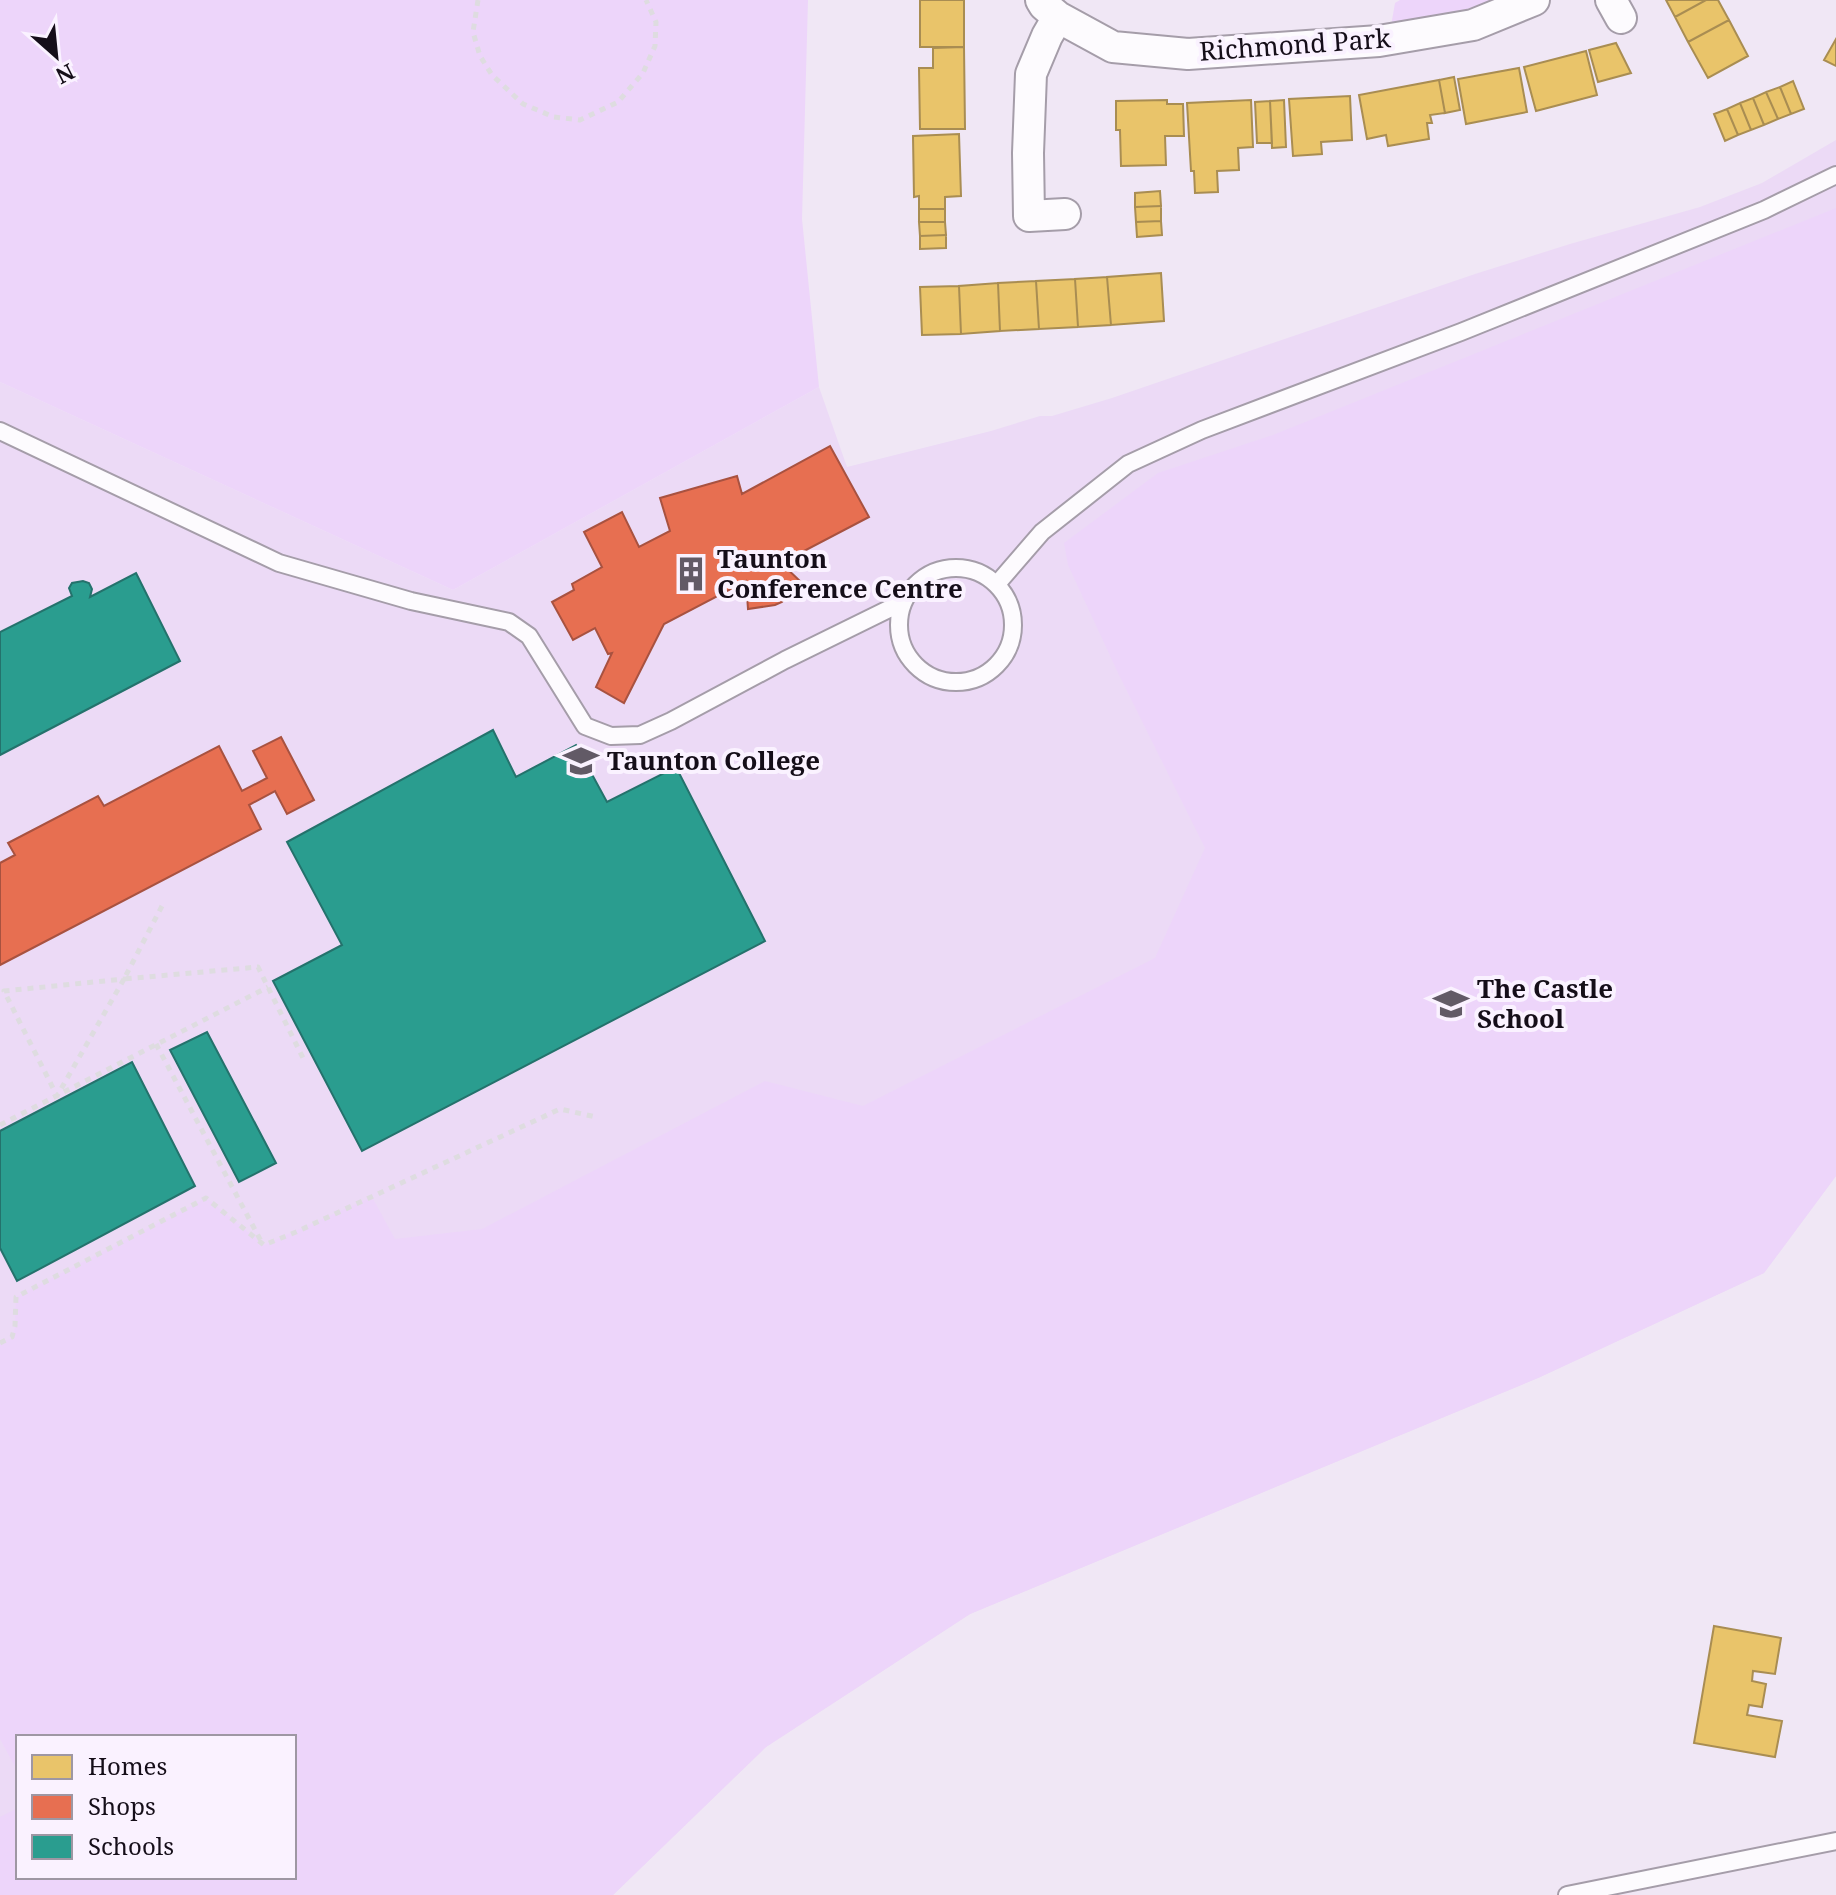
<svg xmlns="http://www.w3.org/2000/svg" width="1836" height="1895" font-family="'Noto Serif',serif">
	<style>
		.built { fill: #ecdaf6; fill-rule: evenodd }
		.green { fill: #edd5fa }
		.homes { fill: #e9c46a; stroke: #a98d52; stroke-width: 2 }
		.shops { fill: #e76f51; stroke: #a85240; stroke-width: 2 }
		.schools { fill: #2a9d8f; stroke: #24726c; stroke-width: 2 }
		.lines { fill: none; stroke-linecap: round; stroke-linejoin: round }
		.lane-casing { stroke: #a59da9; stroke-width: 20 }
		.street-casing { stroke: #a59da9; stroke-width: 34 }
		.path { stroke: #dedce0; stroke-width: 5; stroke-dasharray: 6 6; stroke-linecap: butt }
		.lane { stroke: #fdfbfe; stroke-width: 16 }
		.street { stroke: #fdfbfe; stroke-width: 30 }
		.labels { text-anchor: middle; stroke-width: 8; stroke-linejoin: round; paint-order: stroke }
		.street-label { font-size: 26px; fill: #150e19; stroke: #faf2ff }
		.poi-label { font-size: 26px; font-weight: bold; fill: #150e19; stroke: #faf2ff; text-anchor: start }
	</style>
	<rect width="100%" height="100%" fill="#f0e7f5"/>
	<path class="built" d="M1836 140V1176L1764 1273 1538 1378 970 1614 766 1747 613 1895H0V382L453 590 819 387 847 467 991 431 1040 416H1052L1112 398 1475 274 1570 244 1700 207 1762 183ZM18 1737H294V1877H18Z"/>
	<path class="green" d="M0 0H808L802 219 819 387 453 590 0 382Z
		M1400 0H1492L1445 17 1391 26 1395 3Z
		M1836 208V1176L1764 1273 1538 1378 970 1614 766 1747 613 1895H0V1817L18 1808V1877H294V1737H18V1772L0 1739V1344L13 1337 15 1326 16 1297 206 1198 264 1245 372 1197 395 1239 482 1229 765 1081 863 1106 1155 958 1205 848 1119 675 1068 565 1064 543 1158 473 1273 435Z"/>
	<path class="homes" d="M920 0H964V47H920Z
		M1666 0H1706L1675 17Z
		M1706 0H1718L1729 20 1688 42 1675 17Z
		M1729 20 1748 56 1708 78 1688 42Z
		M1836 39V66L1824 60Z
		M1616 43 1631 73 1598 82 1589 50Z
		M964 47 965 129H920L919 68H933V48Z
		M1586 51 1597 95 1536 111 1524 67Z
		M1519 68 1527 112 1466 124 1458 79Z
		M1454 77 1460 110 1445 113 1439 80Z
		M1439 80 1445 113 1430 115 1432 123H1427L1429 139 1388 146 1386 135 1367 139 1359 95Z
		M1793 81 1804 109 1791 114 1780 87Z
		M1780 87 1791 114 1778 119 1766 92Z
		M1766 92 1778 119 1764 125 1753 98Z
		M1350 96 1352 140 1321 142 1322 154 1293 156 1289 99Z
		M1753 98 1764 125 1751 130 1740 103Z
		M1167 100V104H1183L1184 136H1165L1166 165 1121 166 1120 130H1116V101Z
		M1251 100 1253 147 1238 148 1239 170 1217 171 1218 192 1195 193 1194 171H1191L1187 103Z
		M1284 100 1286 147 1272 148 1270 101Z
		M1270 101 1272 143H1257L1255 102Z
		M1740 103 1751 130 1738 135 1727 109Z
		M1727 109 1738 135 1725 141 1714 114Z
		M959 134 961 196 945 197V209H919V196L914 197 913 136Z
		M1160 191 1161 206 1135 207V193Z
		M1161 206V221L1136 222 1135 207Z
		M919 209H945V222H919Z
		M1161 221 1162 235 1137 237 1136 222Z
		M919 222H945L946 235 920 236Z
		M946 235V248L920 249V236Z
		M1161 273 1164 321 1111 325 1107 277Z
		M1107 277 1111 325 1078 327 1075 279Z
		M1075 279 1078 327 1039 329 1036 281Z
		M1036 281 1039 329 1000 331 998 283Z
		M998 283 1000 331 961 334 959 286Z
		M959 286 961 334 922 335 920 287Z
		M1714 1626 1781 1638 1775 1674 1753 1671 1752 1681 1766 1684 1762 1707 1749 1705 1747 1715 1782 1721 1775 1757 1694 1743Z"/>
	<path class="shops" d="M830 446 869 517 781 563 801 582 782 602 775 605 748 609 746 581 664 624 624 703 596 687 612 653 608 654 595 628 573 640 552 602 574 590 572 584 602 567 584 532 622 512 639 547 670 531 660 498 737 476 742 494Z
		M281 737 314 800 287 814 275 791 249 805 261 829 0 965V863L15 855 8 843 98 796 104 806 219 746 242 791 267 778 253 751Z"/>
	<path class="schools" d="M136 573 180 661 0 755V632L72 596 69 588 72 583 83 581 89 583 92 589 90 597Z
		M493 730 516 777 576 745 607 802 676 767 765 941 362 1151 273 981 342 945 287 842Z
		M207 1032 276 1163 239 1182 170 1050Z
		M132 1062 195 1186 17 1281 0 1248V1131Z"/>
	<g class="lines">
		<g class="lane-casing">
			<path id="lane" d="M0 431 279 563 411 601 509 622 529 636 585 726 611 736 640 735 671 721 785 660 903 602
				M899 625a57 57 0 1 1 114 0a57 57 0 1 1-114 0Z
				M997 584 1042 532 1128 464 1202 430 1461 332 1764 210 1836 175
				M1567 1895 1836 1841"/>
		</g>
		<g class="street-casing">
			<path id="street" d="M1041 0 1044 5 1058 17 1113 47 1188 54 1379 41 1473 25 1534 0
				M1611 0 1621 18
				M1058 17 1047 36 1031 74 1028 153 1029 216 1065 214"/>
		</g>
		<path class="path" d="M478 0 473 32 480 56 492 75 523 104 554 117 580 120 618 102 643 73 655 46 656 22 646 0
			M162 906 124 979 258 967 304 1060
			M124 979 57 1096 4 991Z
			M156 1044 261 1241
			M0 1125 268 987
			M0 1343 12 1337 15 1326 16 1297 206 1198 264 1245 296 1232 560 1109 596 1117"/>
		<use href="#lane" class="lane"/>
		<use href="#street" class="street"/>
	</g>
	<defs>
		<g id="building-bare" transform="scale(2.76)"><path d="M-4-6H4V6H1V3H-1V6H-4ZM-2.5-4.3h1.7v1.8h-1.7ZM.8-4.3h1.7v1.8H.8ZM-2.5-1h1.7V.8h-1.7ZM.8-1h1.7V.8H.8Z" fill="#625a66" stroke="#faf2ff" stroke-width="2.5" paint-order="stroke"/></g>
		<g id="university-bare" transform="scale(2.76)"><path d="M0-5L7-2L0 1L-7-2ZM-4 1L0 2.5L4 1V4Q0 6-4 4Z" fill="#625a66" stroke="#faf2ff" stroke-width="2.5" paint-order="stroke"/></g>
		<g id="school-bare" transform="scale(2.76)"><path d="M0-5L7-2L0 1L-7-2ZM-4 1L0 2.5L4 1V4Q0 6-4 4Z" fill="#625a66" stroke="#faf2ff" stroke-width="2.5" paint-order="stroke"/></g>
	</defs>
	<g fill-rule="evenodd">
		<use href="#building-bare" x="691" y="574"/>
		<use href="#university-bare" x="581" y="761"/>
		<use href="#school-bare" x="1451" y="1004"/>
	</g>
	<g class="labels">
		<g class="street-label">
			<text transform="translate(1295 45) rotate(-4)" y="9">Richmond Park</text>
		</g>
		<g class="poi-label">
			<text x="717" y="568">Taunton<tspan x="717" dy="30">Conference Centre</tspan></text>
			<text x="607" y="770">Taunton College</text>
			<text x="1477" y="998">The Castle<tspan x="1477" dy="30">School</tspan></text>
		</g>
	</g>
	<rect x="16" y="1735" width="280" height="144" fill="#faf2ff" stroke="#9e97a3" stroke-width="2"/>
	<rect x="32" y="1755" width="40" height="24" fill="#e9c46a" stroke="#9e97a3" stroke-width="2"/>
	<text x="88" y="1775" font-size="24" fill="#150e19">Homes</text>
	<rect x="32" y="1795" width="40" height="24" fill="#e76f51" stroke="#9e97a3" stroke-width="2"/>
	<text x="88" y="1815" font-size="24" fill="#150e19">Shops</text>
	<rect x="32" y="1835" width="40" height="24" fill="#2a9d8f" stroke="#9e97a3" stroke-width="2"/>
	<text x="88" y="1855" font-size="24" fill="#150e19">Schools</text>
	<g transform="translate(56 56) rotate(153)" stroke="#faf2ff" stroke-width="6" paint-order="stroke">
	<path d="M0-6L14 30L0 20L-14 30Z" fill="#150e19"/>
	<text y="-12" font-size="22" font-weight="bold" text-anchor="middle" fill="#150e19">N</text>
	</g>
</svg>
